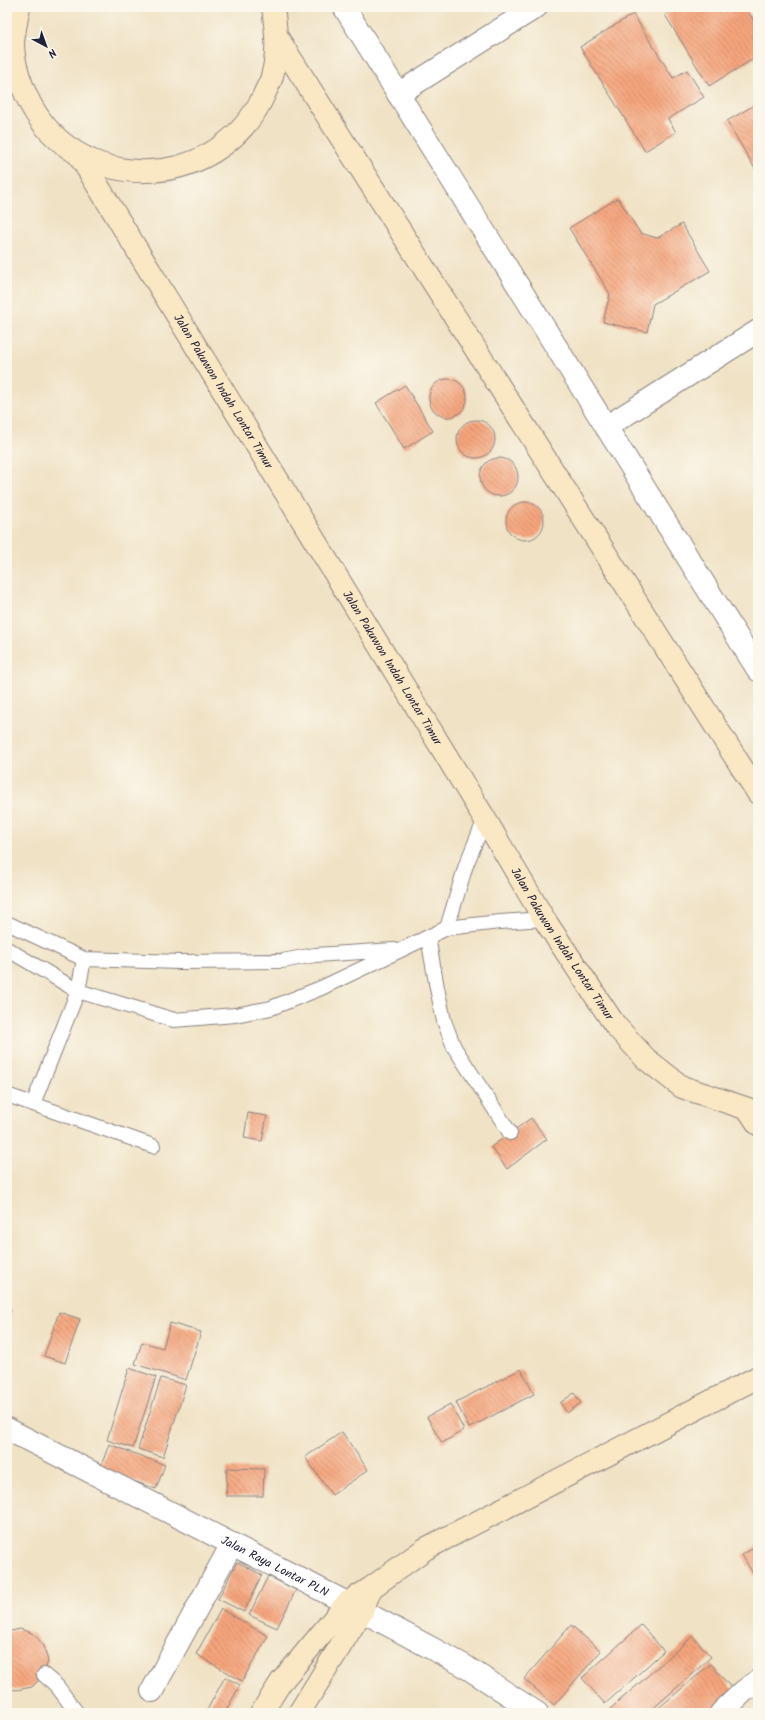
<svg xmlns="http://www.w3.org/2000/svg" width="765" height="1720" font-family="Kalam,sans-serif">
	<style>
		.building { fill: url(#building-back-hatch) }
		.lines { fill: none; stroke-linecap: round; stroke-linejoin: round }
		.lane-casing { stroke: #898280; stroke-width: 16 }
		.street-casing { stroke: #898280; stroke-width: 24 }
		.secondary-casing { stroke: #898280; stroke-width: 24 }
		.lane { stroke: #fff; stroke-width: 14 }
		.street { stroke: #fff; stroke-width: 22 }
		.secondary { stroke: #fae7c3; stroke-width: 22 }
		.labels { text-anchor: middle; stroke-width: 3.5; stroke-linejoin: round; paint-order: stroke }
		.street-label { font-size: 12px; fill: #22223b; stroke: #fbf7ec }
	</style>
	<defs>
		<pattern id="building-back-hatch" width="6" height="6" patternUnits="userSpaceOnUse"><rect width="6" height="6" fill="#f5a57c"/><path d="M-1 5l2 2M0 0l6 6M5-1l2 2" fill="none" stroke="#c68667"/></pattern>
	</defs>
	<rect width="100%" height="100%" fill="#fbf7ec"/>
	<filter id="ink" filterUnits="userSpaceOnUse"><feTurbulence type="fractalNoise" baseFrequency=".025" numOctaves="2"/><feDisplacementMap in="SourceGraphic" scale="8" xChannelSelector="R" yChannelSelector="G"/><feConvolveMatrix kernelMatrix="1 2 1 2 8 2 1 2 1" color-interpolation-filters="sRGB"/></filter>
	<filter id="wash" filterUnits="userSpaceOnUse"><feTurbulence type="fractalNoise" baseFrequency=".012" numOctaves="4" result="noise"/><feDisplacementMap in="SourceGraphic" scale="16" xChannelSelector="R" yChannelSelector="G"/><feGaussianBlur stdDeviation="0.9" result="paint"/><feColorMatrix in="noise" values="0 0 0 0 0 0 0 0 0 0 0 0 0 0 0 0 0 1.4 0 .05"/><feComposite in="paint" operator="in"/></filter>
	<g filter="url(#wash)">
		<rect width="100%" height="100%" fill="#f0e2c5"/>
		<g id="blocks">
			<path class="building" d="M679 7H745L758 28V56L709 86 665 15Z
				M633 14 673 78 687 70 704 97 668 119 676 132 645 151 580 47Z
				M758 103V174L727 121Z
				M618 198 640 233 657 238 682 224 710 271 653 304 647 332 603 322 610 294 569 228Z
				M429 398a19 19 0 1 1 38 0a19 19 0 1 1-38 0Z
				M405 385 433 431 404 449 376 403Z
				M457 439a19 19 0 1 1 38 0a19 19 0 1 1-38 0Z
				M480 477a19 19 0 1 1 38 0a19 19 0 1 1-38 0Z
				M506 521a19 19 0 1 1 38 0a19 19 0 1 1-38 0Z
				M248 1113 267 1116 262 1141 244 1138Z
				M531 1118 547 1139 507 1169 491 1147Z
				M7 1309 11 1310 7 1320Z
				M59 1312 80 1319 65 1363 44 1356Z
				M170 1323 201 1332 186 1380 135 1364 142 1342 163 1348Z
				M129 1368 156 1377 133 1448 107 1440Z
				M521 1369 534 1394 469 1428 456 1402Z
				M161 1378 186 1385 163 1457 138 1449Z
				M574 1393 581 1403 567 1413 560 1403Z
				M450 1404 464 1430 442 1443 427 1417Z
				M342 1432 368 1470 332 1495 305 1457Z
				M109 1444 165 1465 156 1489 100 1469Z
				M227 1468 264 1469 263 1496H226Z
				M758 1545V1582L742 1555Z
				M237 1562 262 1575 244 1612 218 1599Z
				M268 1576 296 1590 277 1628 249 1615Z
				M221 1609 268 1636 242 1681 196 1654Z
				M571 1625 601 1651 554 1705 524 1679Z
				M641 1625 664 1651 605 1704 582 1678Z
				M20 1629 34 1634 44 1646 48 1661 44 1675 32 1687 16 1690 7 1688V1632Z
				M693 1636 711 1657 648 1713H612L609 1710Z
				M711 1664 734 1691 708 1713H657L655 1711Z
				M225 1677 240 1685 225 1713H214L207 1710Z"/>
		</g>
	</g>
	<g filter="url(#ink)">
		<use href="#blocks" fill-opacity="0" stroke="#898280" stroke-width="1"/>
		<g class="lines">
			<g class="lane-casing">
				<path id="lane" d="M7 923 84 959 179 962 282 961 315 955 394 950
					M447 928 466 865 485 819
					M428 937 437 988 444 1021 454 1047 510 1133
					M7 949 78 991 174 1020 235 1015 271 1008 321 988 447 928 500 922 544 919
					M84 959 78 991 33 1104 153 1146
					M7 1095 33 1104
					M44 1675 57 1686 77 1713"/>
			</g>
			<g class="street-casing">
				<g id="street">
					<path d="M344 7 758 670"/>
					<path d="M398 94 536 7"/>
					<path d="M606 427 758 331"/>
					<path id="s1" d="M7 1429 347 1603 463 1665 537 1713"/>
					<path d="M152 1691 232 1544"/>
					<path d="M721 1713 744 1691 758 1681"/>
				</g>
			</g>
			<g class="secondary-casing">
				<g id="secondary">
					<path d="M19 7C17 19 14 31 13 43 13 61 19 79 26 95 72 198 217 195 264 95 266 89 271 82 272 76 279 53 276 30 273 7"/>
					<path d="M277 37 758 793"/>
					<path id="s2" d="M79 155 485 819 544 919 615 1025 646 1059 682 1087 748 1109 758 1124"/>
					<path d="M261 1713 281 1682 347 1603 371 1588 425 1549 758 1377"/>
					<path d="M299 1713 362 1611 371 1588"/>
				</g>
			</g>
			<use href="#lane" class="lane"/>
			<use href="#street" class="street"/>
			<use href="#secondary" class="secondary"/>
		</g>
	</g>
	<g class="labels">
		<g class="street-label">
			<text dy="4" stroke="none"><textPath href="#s2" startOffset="277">Jalan Pakuwon Indah Lontar Timur</textPath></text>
			<text dy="4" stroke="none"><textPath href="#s2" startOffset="601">Jalan Pakuwon Indah Lontar Timur</textPath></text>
			<text dy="4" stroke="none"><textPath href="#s2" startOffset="925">Jalan Pakuwon Indah Lontar Timur</textPath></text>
			<text dy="4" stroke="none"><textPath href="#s1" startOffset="301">Jalan Raya Lontar PLN</textPath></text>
		</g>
	</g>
	<rect width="765" height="1720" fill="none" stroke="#fbf7ec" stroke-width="24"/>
	<g transform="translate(46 46) rotate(139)" stroke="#fbf7ec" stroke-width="3" paint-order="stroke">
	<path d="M0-3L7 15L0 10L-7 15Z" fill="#22223b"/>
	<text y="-6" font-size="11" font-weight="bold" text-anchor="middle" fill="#22223b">N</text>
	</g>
</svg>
